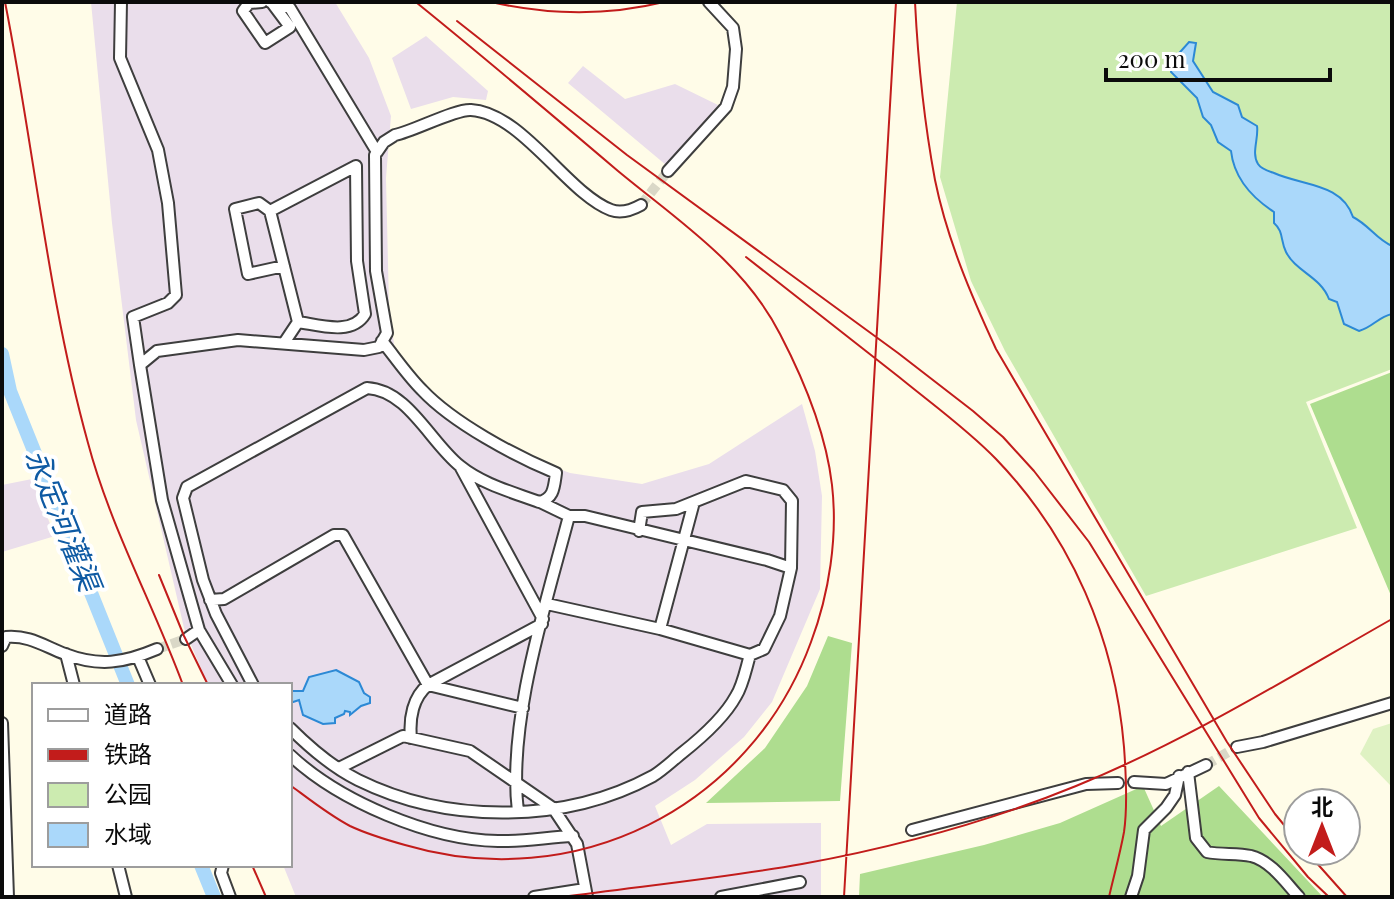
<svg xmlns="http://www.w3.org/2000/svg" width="1394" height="899" font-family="'Playfair Display','Noto Sans SC',serif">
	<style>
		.industrial { fill: #eadeeb }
		.green { fill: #ccebb0 }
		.forest { fill: #aedd8f }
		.pitch { fill: #dff2c3 }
		.water { fill: #aad8fa; stroke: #2c89d5; stroke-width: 2 }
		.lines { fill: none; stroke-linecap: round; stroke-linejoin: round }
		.river { stroke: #aad8fa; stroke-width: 14 }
		.minor-tunnel { stroke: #dad8c7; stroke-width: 10; stroke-dasharray: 10 5; stroke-linecap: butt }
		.minor-casing { stroke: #3e3e3e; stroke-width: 14 }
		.minor { stroke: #fff; stroke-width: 10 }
		.rail { stroke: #c21c1b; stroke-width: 2 }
		.labels { text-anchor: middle; stroke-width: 8; stroke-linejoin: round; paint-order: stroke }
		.water-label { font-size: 30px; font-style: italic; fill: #0e5aa3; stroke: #fff }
	</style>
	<rect width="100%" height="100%" fill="#fffce8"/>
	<path class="industrial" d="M91 2H335L369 58 391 116 386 178 389 307 395 351 431 395 471 425 519 454 570 473 642 484 709 464 802 404 815 451 822 496 820 589 772 702 744 737 695 780 655 806 671 845 707 824 821 823V897H296L283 865H290V685H208L184 628 136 420 112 223Z
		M426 36 488 91 486 100 453 97 411 109 392 58Z
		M583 66 625 99 675 84 718 105 699 131 666 165 568 83Z
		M32 479 55 536 2 552V485Z"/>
	<path class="green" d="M957 2H1392V369L1306 402 1357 528 1146 596 1005 351 971 281 940 177Z"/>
	<path class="forest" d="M1392 372V598L1310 404Z
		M828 636 852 643 840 801 706 803 765 748 807 686Z
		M1143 786 1161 826 1219 786 1323 897H859L860 874 984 845 1060 823Z"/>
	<path class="pitch" d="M1392 723V787L1360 754 1373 729Z"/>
	<path class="water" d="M1189 42 1196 43 1193 61 1213 92 1238 105 1242 117 1257 126C1259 138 1251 153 1258 164 1261 169 1268 171 1274 173 1303 186 1342 183 1353 217 1369 225 1376 239 1392 246V314C1378 317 1373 327 1359 331L1344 324 1337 302 1329 299C1320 276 1296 272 1286 252 1280 240 1284 232 1274 223V212C1251 197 1234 178 1231 151L1218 142 1211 125 1203 117 1197 98 1171 72 1173 60Z
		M336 670 359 682 364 693 370 697V703L361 706 350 715V712L345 711 344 714 335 718V723L323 724 303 715 299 700 290 703V691H303L309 677Z"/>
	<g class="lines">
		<path class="river" d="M2 354 10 391 128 685
			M201 865 214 897"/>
		<path class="minor-tunnel" d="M641 205 668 171
			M157 649 186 639
			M1206 765 1237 747"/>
		<g class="minor-casing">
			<path id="minor" d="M121 2 120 58 158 150 168 203 176 295 168 303 133 317 140 365
				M262 2 249 3 243 11 265 43 290 27 272 3
				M270 2 290 8 377 152
				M668 171 726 107 733 87 736 49 733 28 709 2
				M270 211 356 166 357 261 365 314C352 336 319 325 298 322
				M284 343 298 322 270 211 259 203 235 209 248 274 284 266
				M460 466 543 619
				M639 531 642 512 676 509 746 481 783 490 792 501 791 568
				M210 600 224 599 334 535H343L428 685 542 624
				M547 604 660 629 750 655
				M660 629 694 502
				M186 639 199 630
				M2 646 6 637C29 635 44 646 65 654 99 667 124 663 157 649
				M66 654 74 685
				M138 657 150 685
				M232 685 199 630 162 500 140 365 157 351 238 340 364 350 379 347 387 333 376 271 375 155 384 142 395 135C414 131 455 109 471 110 522 113 568 194 611 210 622 214 632 210 641 205
				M253 685 216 614 203 580 183 498 187 487 367 388C408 390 430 442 460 466 482 484 512 492 539 502 554 499 554 487 556 473 515 456 453 423 422 390 407 375 395 357 382 341
				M2 723 8 897
				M290 728C310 748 332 767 358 780 447 824 565 824 653 776 663 770 672 761 682 753 701 738 724 718 736 696 743 685 746 668 750 655L764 649 780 616 791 568 767 560 585 516H569
				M411 738C409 718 413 697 428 685L523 708
				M1237 747 1263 742 1392 703
				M290 755C339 801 430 840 498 841 523 842 548 837 573 836
				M339 768 403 736 470 751 553 808 577 844 587 897
				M1188 772 1196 838 1207 852C1221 855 1237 853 1251 856 1271 861 1286 883 1299 897
				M1134 782 1166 784 1206 765
				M518 812C507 722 546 604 569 516L540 502
				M912 830 1086 784 1118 783
				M118 865 126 897
				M223 865 221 873 230 897
				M534 897 585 889
				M721 897 800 882
				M1131 897 1138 876 1144 830 1166 808 1175 795 1179 776"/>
		</g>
		<use href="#minor" class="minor"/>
		<path class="rail" d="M5 2C34 148 48 299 88 443 110 526 153 604 183 685
			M491 2C548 15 607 16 664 2
			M915 2C918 62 924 121 935 180 947 239 971 295 996 349L1227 742 1275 814 1298 842
			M457 21 627 155 898 353 973 411 1003 437 1034 471 1089 542 1259 818 1308 877 1329 897
			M746 257C797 297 848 337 899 377 932 404 967 429 996 459 1072 538 1115 639 1124 747 1126 774 1128 805 1124 832 1120 854 1114 875 1109 897
			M159 575 184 636 208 685
			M290 785C309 799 329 815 350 826 367 834 387 840 405 845 574 895 750 809 811 642 829 594 838 537 832 485 826 433 804 380 780 334 744 263 677 220 618 171 551 114 485 58 417 3
			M1306 851 1347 897
			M252 865 266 897
			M562 897C642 886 723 878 802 864 895 847 988 822 1076 786 1186 741 1288 678 1392 619
			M844 897 896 2"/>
	</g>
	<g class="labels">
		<g class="water-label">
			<text transform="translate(62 520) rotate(68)" y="10">永定河灌渠</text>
		</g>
	</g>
	<rect width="1394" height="899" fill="none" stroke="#0b0b0b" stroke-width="8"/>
	<rect x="32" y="683" width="260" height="184" fill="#ffffff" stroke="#9d9d9d" stroke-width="2"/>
	<rect x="48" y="709" width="40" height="12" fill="#ffffff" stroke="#9d9d9d" stroke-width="2"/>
	<text x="104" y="723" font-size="24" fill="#0b0b0b">道路</text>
	<rect x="48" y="749" width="40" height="12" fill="#c21c1b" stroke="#9d9d9d" stroke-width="2"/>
	<text x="104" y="763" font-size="24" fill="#0b0b0b">铁路</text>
	<rect x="48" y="783" width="40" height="24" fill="#ccebb0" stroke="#9d9d9d" stroke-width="2"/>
	<text x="104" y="803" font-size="24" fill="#0b0b0b">公园</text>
	<rect x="48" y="823" width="40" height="24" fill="#aad8fa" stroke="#9d9d9d" stroke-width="2"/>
	<text x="104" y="843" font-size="24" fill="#0b0b0b">水域</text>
	<g transform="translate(1322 827)"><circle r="38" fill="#ffffff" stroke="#9d9d9d" stroke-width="2"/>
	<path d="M0-6L14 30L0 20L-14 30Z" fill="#c21c1b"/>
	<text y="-12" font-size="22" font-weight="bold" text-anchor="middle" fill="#0b0b0b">北</text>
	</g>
	<path d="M1106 68v12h224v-12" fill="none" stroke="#0b0b0b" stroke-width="4"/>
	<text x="1118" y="68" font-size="24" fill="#0b0b0b" stroke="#ffffff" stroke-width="6" paint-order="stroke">200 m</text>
</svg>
